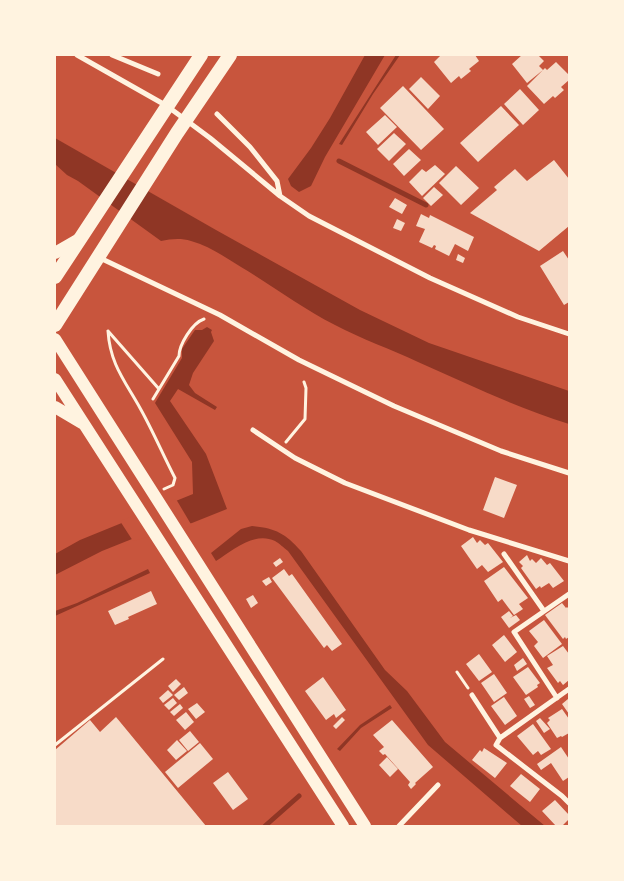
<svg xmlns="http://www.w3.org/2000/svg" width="624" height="881" font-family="Commissioner,sans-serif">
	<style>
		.water { fill: #8f3625 }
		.pier { fill: #c8553d }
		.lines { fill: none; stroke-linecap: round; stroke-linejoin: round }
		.stream { stroke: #8f3625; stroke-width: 5 }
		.building { fill: #f7dbc8 }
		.path { stroke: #fff3e0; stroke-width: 3 }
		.minor { stroke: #fff3e0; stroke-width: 5 }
		.primary { stroke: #fff3e0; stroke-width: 12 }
		.trunk { stroke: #fff3e0; stroke-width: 14 }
	</style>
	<rect width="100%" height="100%" fill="#c8553d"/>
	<path class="water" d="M365 55H385L325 157 311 186 299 192 291 186 288 179 311 148 330 118Z
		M396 55H400L373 94 342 145 339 144Z
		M55 138 216 230 360 310 429 343 569 391V424C517 408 468 384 418 362 391 349 361 339 335 325 302 308 273 286 241 267 225 257 209 246 191 241 181 238 171 239 161 241L78 181 67 175 55 164Z
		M207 327 212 330 211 332 214 341 193 373 189 385 195 393 217 407 215 410 178 389 170 401 206 454 227 509 192 523 132 539 102 551 55 575V554L80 540 193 494 192 462 155 403 182 358V349L195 330H202Z
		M252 526C275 528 285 533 301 551L385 670 407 691 445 742 545 826H522L428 745 288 551C284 548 279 543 275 541 254 531 232 551 216 561L211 553 241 529Z
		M148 569 150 573 55 616V611L77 603Z
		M390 705 392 708 361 728 340 751 337 749 360 725Z"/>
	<path class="pier" d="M176 499 192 526 133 541 120 521Z"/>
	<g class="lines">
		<path class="stream" d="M339 161 426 205
			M265 826 299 796"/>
	</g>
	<path class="building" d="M441 55H475L479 61 469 69 471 71 461 79 459 76 451 83 434 62Z
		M522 55H538L544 61 539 66 543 70 527 83 512 64Z
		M556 62 569 75V80L561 87 564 90 555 98 553 96 544 104 527 86 545 68 547 70Z
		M421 77 440 96 428 109 409 89Z
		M403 86 444 129 421 150 380 108Z
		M520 89 539 110 523 125 504 104Z
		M501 106 519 125 478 162 460 143Z
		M385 115 397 127 378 145 366 132Z
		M394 133 406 144 389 161 377 149Z
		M409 149 421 160 404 176 393 164Z
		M554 160 569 179V226L539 251 470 213 497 190 494 187 515 169 527 181Z
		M435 165 445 174 422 196 409 182 422 169 426 172Z
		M456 166 479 188 461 205 439 183Z
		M434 187 443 195 431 206 423 198Z
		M395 198 407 205 402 214 389 207Z
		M421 214 429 218 430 215 474 237 468 251 455 244 449 256 435 249 436 246 434 245 432 248 419 242 425 229 416 226Z
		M397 219 405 223 401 231 393 228Z
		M563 251 569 260V302L564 305 540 266Z
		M458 254 465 258 463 263 456 260Z
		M495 477 517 485 504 518 483 510Z
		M473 537 477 543 480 540 485 545 488 543 503 562 488 572 482 565 477 569 461 546Z
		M527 555 530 561 532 559 536 563 541 558 547 565 550 563 564 581 553 588 549 583 541 588 540 586 536 589 521 568 523 566 519 562Z
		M280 558 283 562 276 567 273 563Z
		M504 567 528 598 519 604 523 609 514 615 502 599 498 602 484 581Z
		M284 569 289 576 292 574 342 644 332 651 327 645 324 648 272 578Z
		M269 577 272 582 266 586 262 581Z
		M151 591 157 604 128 617 129 619 115 625 108 611Z
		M253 595 258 603 251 608 246 599Z
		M562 603 566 608 567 607 569 609V637L566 639 565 637 563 639 545 615Z
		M509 611 513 616 510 618 516 615 520 620 509 628 501 617Z
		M544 620 562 644 543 658 534 646 538 642 529 631Z
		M504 635 517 652 505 662 492 645Z
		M563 646 569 654V680L563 685 560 681 558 683 547 668 553 665 547 656Z
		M479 654 492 672 479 681 466 664Z
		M523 658 527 664 517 671 514 665Z
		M528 667 540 683 537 685 538 687 526 695 513 677Z
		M494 674 507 693 494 702 481 683Z
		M323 677 346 710 336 718 334 714 326 720 305 691Z
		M176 679 181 684 173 692 168 686Z
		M184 687 188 693 179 700 174 695Z
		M168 690 173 695 163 703 159 698Z
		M529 696 535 705 530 708 524 699Z
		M504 697 517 716 505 725 491 706Z
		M173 698 177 703 169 710 164 705Z
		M568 699 569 700V714L562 704Z
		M197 703 205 712 196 719 188 709Z
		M180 704 183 708 174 716 170 712Z
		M562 709 569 719V733L562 737 561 736 557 738 547 723 550 720 548 718Z
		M186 712 194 722 185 730 176 720Z
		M116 717 206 826H55V750L90 720 100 732Z
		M342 717 345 720 336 729 333 726Z
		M540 718 550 729 544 733 536 721Z
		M392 720 433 767 415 783 416 784 411 789 408 785 410 782 385 754 383 755 379 751 384 747 373 735Z
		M533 724 551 749 541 755 538 751 533 755 517 736Z
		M190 731 199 742 188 751 179 740Z
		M177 740 187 751 176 760 167 750Z
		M200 743 213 759 178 788 165 772Z
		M561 747 569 759V777L563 781 551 763 541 770 537 764Z
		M484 748 507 763 495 778 472 760 480 750 482 752Z
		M387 757 398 769 390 777 379 765Z
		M228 772 248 799 233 810 213 783Z
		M521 774 540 789 530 802 510 786Z
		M555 800 569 815V819L562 826H556L542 811Z"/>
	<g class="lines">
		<path class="path" d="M108 331C110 364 125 381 140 408 153 431 163 455 175 478L173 485 164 489
			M108 331 159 389
			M153 399 179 356C179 345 192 323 204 319
			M286 442 305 419 306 388 304 382
			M457 672 468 688
			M55 745 163 659"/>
		<path class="minor" d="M77 55 167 106 210 138 280 196
			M112 55 158 74
			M217 114 250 147 277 181 280 196 309 216 430 278 518 317 569 334
			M100 258 220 315 299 360 394 406 501 451 569 473
			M253 430 295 458 345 483 469 530 569 561
			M504 554 544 611
			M569 689 500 738 496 745 562 796 569 803
			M472 695 500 738
			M557 698 514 632 569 594
			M399 826 438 785"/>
		<path class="primary" d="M55 253 81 238
			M55 339 365 826
			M55 379 343 826
			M55 407 82 423"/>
		<path class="trunk" d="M55 277 201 55
			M55 325 177 133 230 55"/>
	</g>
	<rect width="624" height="881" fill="none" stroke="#fff3e0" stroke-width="112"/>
</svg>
